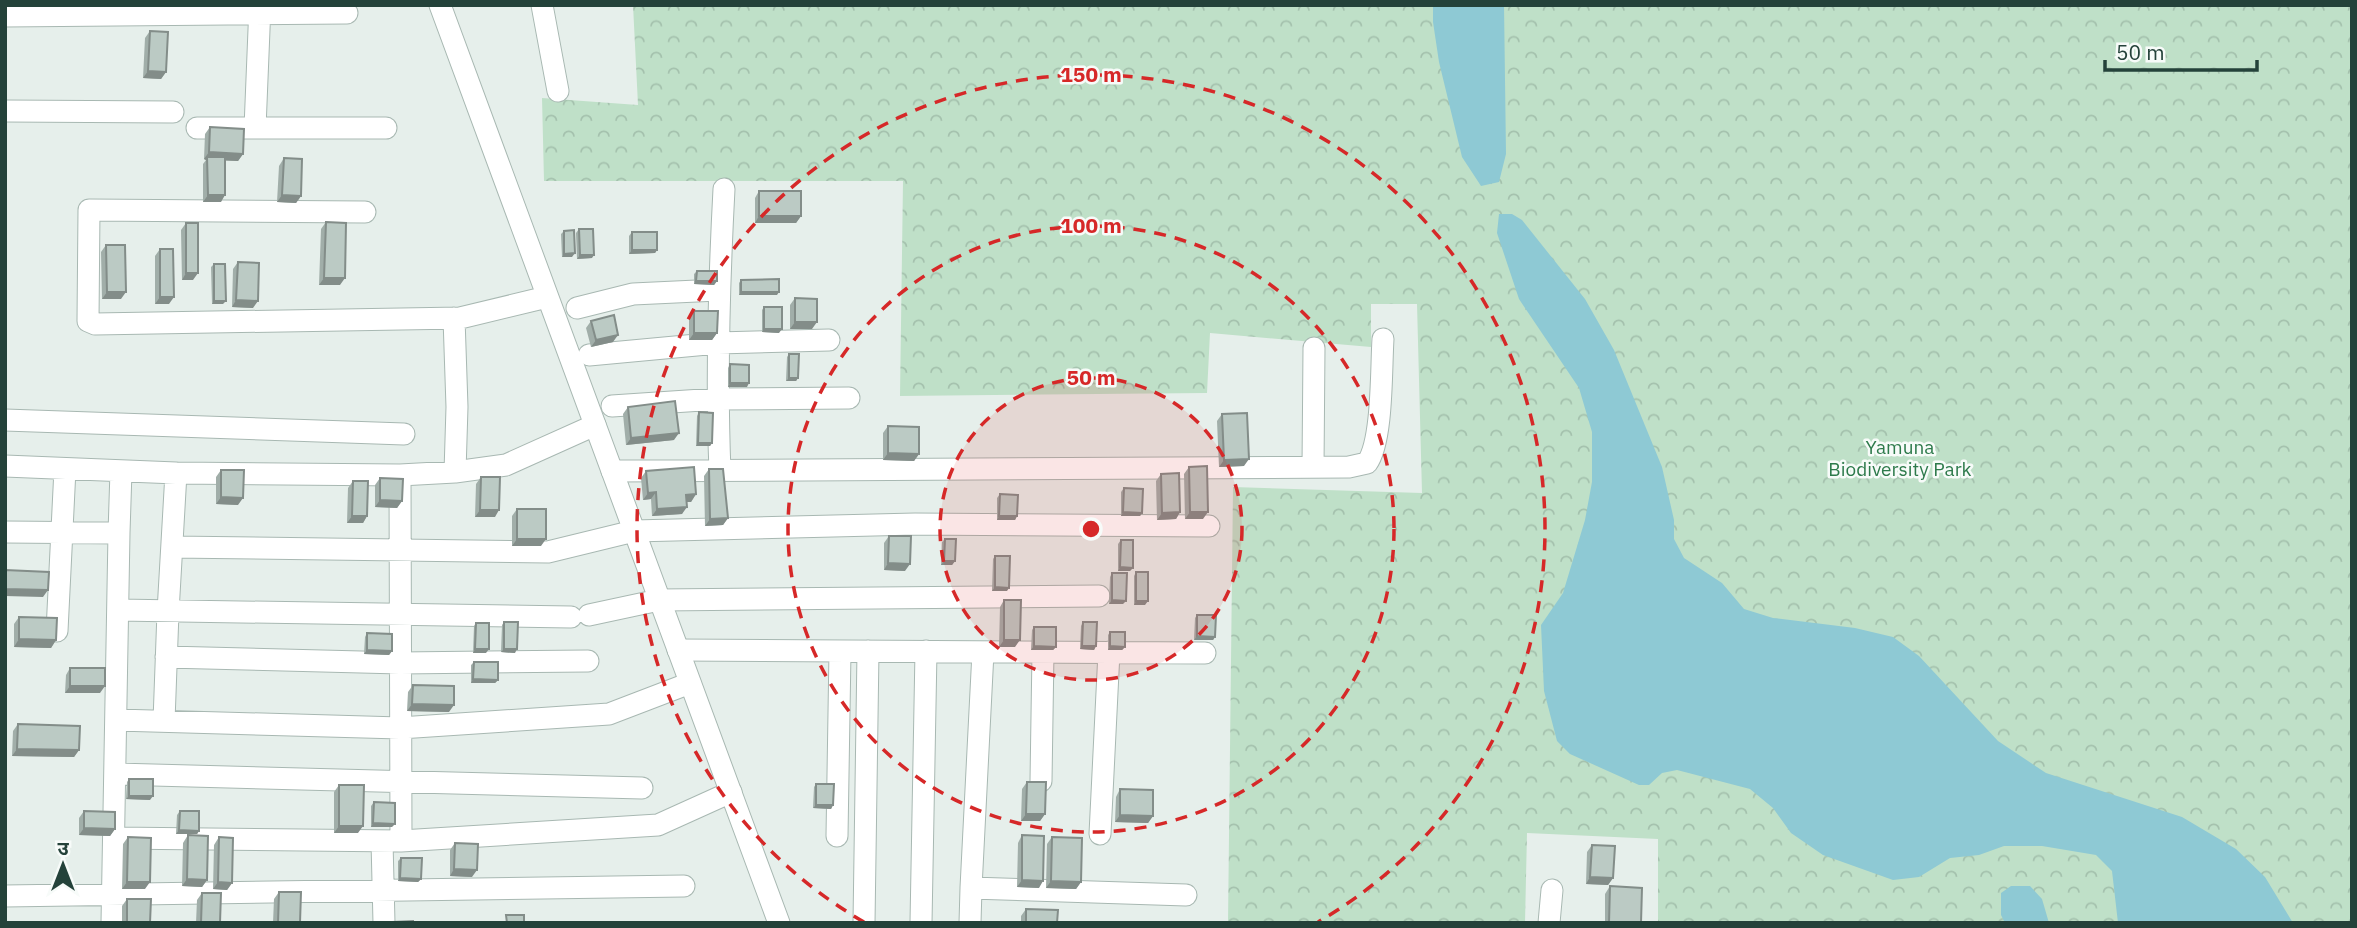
<svg xmlns="http://www.w3.org/2000/svg" width="2357" height="928" font-family="'IBM Plex Sans','Noto Sans Devanagari',sans-serif">
	<style>
		.park { fill: url(#park-crowns) }
		.water { fill: #8ec9d4 }
		.lines { fill: none; stroke-linecap: round; stroke-linejoin: round }
		.minor-casing { stroke: #a8b8b2; stroke-width: 23 }
		.tertiary-casing { stroke: #a8b8b2; stroke-width: 23 }
		.minor { stroke: #fff; stroke-width: 21 }
		.tertiary { stroke: #fff; stroke-width: 21 }
		.wall { fill: #a1aea9 }
		.shaded-wall { fill: #838d89 }
		.building { fill: #bbcac4; stroke: #838d89; stroke-width: 2 }
		.ring { fill: none; stroke: #d62828; stroke-width: 3.5; stroke-dasharray: 12 9 }
		.labels { text-anchor: middle; stroke-width: 5; stroke-linejoin: round; paint-order: stroke }
		.park-label { font-size: 19px; fill: #2d7a4b; stroke: #f7fbf9 }
		.centre { fill: #d62828; stroke: #f7fbf9; stroke-width: 3.5 }
		.ring-label { font-size: 21px; text-anchor: middle; font-weight: bold; fill: #d62828; stroke: #f7fbf9; stroke-width: 5; stroke-linejoin: round; paint-order: stroke }
	</style>
	<defs>
		<pattern id="park-crowns" width="20" height="18" patternUnits="userSpaceOnUse" patternTransform="scale(1.75)"><rect width="20" height="18" fill="#bfe0c8"/><path d="M2 6a3 3 0 1 1 6 0M12 15a3 3 0 1 1 6 0" fill="none" stroke="#a4c1ad"/></pattern>
	</defs>
	<rect width="100%" height="100%" fill="#e6efeb"/>
	<path class="park" d="M633 5H2352V923H1658V839L1527 833 1525 923H1228L1233 487 1422 493 1417 304H1371V347L1210 333 1207 393 900 396 903 181H544L542 98 638 105Z"/>
	<path class="water" d="M1433 5H1504L1506 154 1499 182 1481 186 1462 157 1439 62 1433 22Z
		M1499 214H1512L1522 220 1585 299 1614 350 1662 467 1674 520V539L1684 558 1722 583 1744 609 1773 618 1855 628 1893 637 1919 656 1998 741 2046 773 2182 817 2236 849 2265 877 2293 923H2118L2112 871 2096 855 2042 846H2004L1979 855 1950 858 1919 877 1893 880 1823 855 1791 833 1773 808 1750 789 1677 770 1662 773 1649 785H1639L1570 754 1557 741 1544 691 1541 625 1563 593 1585 520 1592 482V432L1579 388 1519 299 1497 233Z
		M2011 886H2030L2042 899 2049 923H2005L2001 915V893Z"/>
	<g class="lines">
		<g class="minor-casing">
			<path id="minor" d="M542 5 558 91
				M5 16 347 13
				M5 111 173 112
				M197 128H386
				M255 128 260 5
				M365 212 89 210 88 321 95 324 460 318 547 297
				M577 308 633 294 718 290
				M454 318 457 407 455 472
				M589 355 718 343 829 340
				M612 406 717 399 849 398
				M5 420 404 434
				M5 466 176 473 400 475 455 472 506 465 595 425
				M1313 467 1314 348
				M612 471 1349 467 1367 463C1383 441 1381 368 1383 339
				M720 471C716 376 719 283 724 189
				M400 476 401 841
				M5 532 119 533 121 471
				M172 547 548 552 634 531 915 524 1209 526
				M118 610 571 617
				M589 615 659 600 1099 596
				M57 631 65 469
				M678 650 1205 653
				M166 657 400 663 588 661
				M117 720 400 728 609 714 690 683
				M164 721 168 612 176 473
				M116 774 642 788
				M1041 781 1043 652
				M1100 834 1109 652
				M837 836 840 651
				M114 838 401 841 658 825 731 792
				M382 841 384 923
				M971 888 983 652
				M5 896 684 886
				M112 923 119 533
				M864 923 868 651
				M921 923 926 651
				M970 923 971 888 1186 895
				M1549 923 1552 890"/>
		</g>
		<g class="tertiary-casing">
			<path id="tertiary" d="M440 5 779 923"/>
		</g>
		<use href="#minor" class="minor"/>
		<use href="#tertiary" class="tertiary"/>
	</g>
	<path class="wall" d="M150 31 166 72 161 79 143 78 145 38Z
		M210 127 243 154 238 161 225 160 221 202H203V164L206 160 204 159 205 134Z
		M284 158 301 196 296 203 277 202 279 166Z
		M759 191 801 216 796 223H755V198Z
		M326 222 340 285H319L321 229Z
		M186 223 193 280H182L181 230Z
		M579 229 592 258 577 259 576 233Z
		M564 231 572 257H562L561 234Z
		M632 232 657 250 655 253 629 254V236Z
		M106 245 121 299H102L101 252Z
		M160 249 169 304H155V256Z
		M238 262 253 308 232 307 233 269Z
		M214 264 223 304H212L211 267Z
		M697 271 717 281 714 285 694 284V274Z
		M741 280 777 295H739V283Z
		M795 298 812 329H790V305Z
		M764 307 779 333 762 332V310Z
		M694 311 717 333 712 340H689V318Z
		M591 321 613 342 591 347 586 328Z
		M789 354 798 378 796 381H786L787 357Z
		M730 364 747 387H728V368Z
		M628 407 674 440 626 445 623 414Z
		M699 412 712 443 710 446H696L697 416Z
		M1222 414 1244 466 1219 467 1217 421Z
		M888 426 919 454 914 461 883 460V433Z
		M1189 467 1203 519H1185L1184 474Z
		M709 469 728 518 723 525 705 526 704 476Z
		M221 470 238 505 216 504V477Z
		M646 471 696 494 691 502H687L682 514 652 516 651 499 643 500 641 478Z
		M1161 474 1180 512 1176 519 1157 520 1156 481Z
		M481 477 495 517H475L476 484Z
		M380 478 402 501 397 508 375 507V485Z
		M353 481 367 516 363 523H347L348 488Z
		M1124 488 1142 513 1140 516H1121V492Z
		M1000 494 1017 516 1015 520H997V498Z
		M517 509 541 546H512V516Z
		M889 536 905 571 884 570V543Z
		M945 539 955 561 952 565H941L942 542Z
		M1121 540 1130 571H1118V544Z
		M995 556 1007 591H992L993 559Z
		M1136 572 1145 605H1134V576Z
		M1112 573 1123 604H1109L1110 577Z
		M1004 600 1015 647H999L1000 607Z
		M1197 615 1215 637 1213 640H1194L1195 618Z
		M19 617 56 640 51 648 14 647V624Z
		M504 622 515 653 501 652 502 625Z
		M1083 622 1096 646 1094 650 1080 649 1081 626Z
		M476 623 486 653H473L474 626Z
		M1034 627 1056 647 1053 650H1031L1032 630Z
		M1110 632 1125 647 1122 650H1108V635Z
		M367 633 392 651 389 655 364 654 365 637Z
		M474 662 498 680 495 683H471V665Z
		M70 668 100 693H65L66 675Z
		M413 685 449 712 407 711 408 692Z
		M18 724 79 750 74 757 12 756 13 731Z
		M129 779 150 800 126 799 127 782Z
		M1027 782 1045 814 1040 821H1021L1022 789Z
		M816 784 833 805 831 809 813 808 814 787Z
		M339 785 358 833H334V792Z
		M1120 789 1153 816 1148 823 1115 822 1116 797Z
		M374 802 392 827H371V806Z
		M84 811 115 829 110 836 79 835V818Z
		M180 811 199 831 197 834H176L177 815Z
		M188 835 207 880 202 887 182 886 183 843Z
		M1022 835 1039 888 1017 887 1018 843Z
		M128 837 145 889H122L123 844Z
		M219 837 232 883 227 890 213 889 214 845Z
		M1052 837 1081 882 1076 889 1046 888 1047 844Z
		M455 843 472 877 450 876V850Z
		M1592 845 1613 878 1608 885 1586 884 1587 852Z
		M401 858 421 879 418 882 398 881V861Z
		M1610 886 1641 923H1605V894Z
		M279 892 300 923H273L274 899Z
		M202 893 220 923H196L197 900Z
		M127 899 150 923H122V906Z
		M1026 909 1057 923H1021V916Z"/>
	<path class="shaded-wall" d="M148 71 166 72 161 79 143 78Z
		M209 152 243 154 238 161 207 160V157L206 160 204 159Z
		M208 195H225L221 202H203Z
		M282 195 301 196 296 203 277 202Z
		M759 216H801L796 223H755Z
		M632 250H657L655 253 629 254Z
		M575 253 572 257H562L564 254Z
		M580 255H594L592 258 577 259Z
		M186 273H198L193 280H182Z
		M324 278H345L340 285H319Z
		M696 281H717L714 285 694 284Z
		M107 292H126L121 299H102Z
		M741 292H779L777 295H739Z
		M160 297H174L169 304H155Z
		M236 300 258 301 253 308 232 307Z
		M214 301H226L223 304H212Z
		M795 322H817L812 329H790Z
		M764 329H782L779 333 762 332Z
		M694 333H717L712 340H689Z
		M618 335 613 342 591 347 596 340Z
		M789 378H798L796 381H786Z
		M730 383H749L747 387H728Z
		M679 433 674 440 626 445 631 438Z
		M698 443H712L710 446H696Z
		M888 453 919 454 914 461 883 460Z
		M1249 459 1244 466 1219 467 1224 460Z
		M656 492 651 499 643 500 648 493Z
		M696 494 691 502H681L686 495Z
		M221 497 243 498 238 505 216 504Z
		M380 500 402 501 397 508 375 507Z
		M687 507 682 514 652 516 657 509Z
		M480 510H499L495 517H475Z
		M1123 512 1142 513 1140 516H1121Z
		M1180 512 1176 519 1157 520 1162 513Z
		M1190 512H1208L1203 519H1185Z
		M352 516H367L363 523H347Z
		M999 516H1017L1015 520H997Z
		M728 518 723 525 705 526 710 519Z
		M517 539H546L541 546H512Z
		M944 561H955L952 565H941Z
		M888 563 910 564 905 571 884 570Z
		M1120 567 1133 568 1130 571H1118Z
		M995 587 1009 588 1007 591H992Z
		M5 589 48 590 43 597 5 596Z
		M1112 600 1126 601 1123 604H1109Z
		M1136 601H1148L1145 605H1134Z
		M1197 636 1215 637 1213 640H1194Z
		M19 639 56 640 51 648 14 647Z
		M1004 640H1020L1015 647H999Z
		M1034 646 1056 647 1053 650H1031Z
		M1082 646H1096L1094 650 1080 649Z
		M1110 646 1125 647 1122 650H1108Z
		M475 649H489L486 653H473Z
		M504 649H517L515 653 501 652Z
		M367 650 392 651 389 655 364 654Z
		M473 679 498 680 495 683H471Z
		M70 686H105L100 693H65Z
		M412 704 454 705 449 712 407 711Z
		M17 749 79 750 74 757 12 756Z
		M129 796H153L150 800 126 799Z
		M816 805H833L831 809 813 808Z
		M1026 814H1045L1040 821H1021Z
		M1120 815 1153 816 1148 823 1115 822Z
		M373 823 395 824 392 827H371Z
		M339 826H363L358 833H334Z
		M84 828 115 829 110 836 79 835Z
		M179 830 199 831 197 834H176Z
		M454 869 477 870 472 877 450 876Z
		M1590 877 1613 878 1608 885 1586 884Z
		M400 878 421 879 418 882 398 881Z
		M187 879 207 880 202 887 182 886Z
		M1022 880 1043 881 1039 888 1017 887Z
		M1051 881 1081 882 1076 889 1046 888Z
		M127 882H150L145 889H122Z
		M218 882 232 883 227 890 213 889Z"/>
	<path class="building" d="M150 31 168 32 166 72 148 71Z
		M210 127 244 129 243 154 209 152Z
		M207 157H225V195H208Z
		M284 158 302 159 301 196 282 195Z
		M759 191H801V216H759Z
		M326 222 346 223 345 278H324Z
		M186 223H198V273H186Z
		M579 229H593L594 255H580Z
		M574 230 575 253 564 254V231Z
		M632 232H657V250H632Z
		M106 245H125L126 292H107Z
		M160 249H173L174 297H160Z
		M238 262 259 263 258 301 236 300Z
		M214 264H225L226 301H214Z
		M697 271H717V281H696Z
		M779 279V292H741V280Z
		M795 298 817 299V322H795Z
		M764 307H782V329H764Z
		M694 311H718L717 333H694Z
		M614 315 618 335 596 340 591 321Z
		M789 354H799L798 378H789Z
		M730 364 749 365V383H730Z
		M675 401 679 433 631 438 628 407Z
		M699 412 713 413 712 443H698Z
		M1247 413 1249 459 1224 460 1222 414Z
		M888 426 919 427V454L888 453Z
		M1207 466 1208 512H1190L1189 467Z
		M694 467 696 494 686 495 687 507 657 509 656 492 648 493 646 471Z
		M709 469H723L728 518 710 519Z
		M221 470H244L243 498 221 497Z
		M1179 473 1180 512 1162 513 1161 474Z
		M481 477H500L499 510H480Z
		M380 478 403 479 402 501 380 500Z
		M353 481H368L367 516H352Z
		M1124 488 1143 489 1142 513 1123 512Z
		M1000 494 1018 495 1017 516H999Z
		M517 509H546V539H517Z
		M889 536H911L910 564 888 563Z
		M945 539H956L955 561H944Z
		M1121 540H1133V568L1120 567Z
		M995 556H1010L1009 588 995 587Z
		M5 570 49 572 48 590 5 589Z
		M1136 572H1148V601H1136Z
		M1112 573H1127L1126 601 1112 600Z
		M1004 600H1021L1020 640H1004Z
		M1197 615H1216L1215 637 1197 636Z
		M19 617 57 618 56 640 19 639Z
		M504 622H518L517 649H504Z
		M1083 622H1097L1096 646H1082Z
		M476 623H489V649H475Z
		M1034 627H1056V647L1034 646Z
		M1110 632H1125V647L1110 646Z
		M367 633 392 634V651L367 650Z
		M474 662H498V680L473 679Z
		M70 668H105V686H70Z
		M413 685 454 686V705L412 704Z
		M18 724 80 726 79 750 17 749Z
		M129 779H153V796H129Z
		M1027 782H1046L1045 814H1026Z
		M816 784H834L833 805H816Z
		M339 785H364L363 826H339Z
		M1120 789 1153 790V816L1120 815Z
		M374 802 395 803V824L373 823Z
		M84 811 115 812V829L84 828Z
		M180 811H199V831L179 830Z
		M188 835 208 836 207 880 187 879Z
		M1022 835 1044 836 1043 881 1022 880Z
		M128 837 151 838 150 882H127Z
		M219 837 233 838 232 883 218 882Z
		M1052 837 1082 838 1081 882 1051 881Z
		M455 843 478 844 477 870 454 869Z
		M1592 845 1615 846 1613 878 1590 877Z
		M401 858H422L421 879 400 878Z
		M1610 886 1642 888 1641 923H1609Z
		M279 892H301L300 923H278Z
		M202 893H221L220 923H201Z
		M127 899H151L150 923H127Z
		M1026 909 1058 910 1057 923H1026Z
		M506 915H524V923H507Z
		M413 921V923H393V922Z"/>
	<circle cx="1091" cy="529" r="151" fill="#d62828" fill-opacity=".12"/>
	<g class="ring">
		<circle cx="1091" cy="529" r="151"/>
		<circle cx="1091" cy="529" r="303"/>
		<path d="M864 922A454 454 0 1 1 1318 922"/>
	</g>
	<g class="labels">
		<g class="park-label">
			<text x="1900" y="454">Yamuna<tspan x="1900" dy="22">Biodiversity Park</tspan></text>
		</g>
	</g>
	<circle cx="1091" cy="529" r="10" class="centre"/>
	<g class="ring-label">
		<text x="1091" y="82">150 m</text>
		<text x="1091" y="233">100 m</text>
		<text x="1091" y="385">50 m</text>
	</g>
	<rect width="2357" height="928" fill="none" stroke="#24423a" stroke-width="14"/>
	<g transform="translate(63 865)" stroke="#f7fbf9" stroke-width="5" paint-order="stroke">
	<path d="M0-5L12 26L0 18L-12 26Z" fill="#24423a"/>
	<text y="-10" font-size="19" font-weight="bold" text-anchor="middle" fill="#24423a">उ</text>
	</g>
	<path d="M2105 60v10h152v-10" fill="none" stroke="#24423a" stroke-width="3.5"/>
	<text x="2116" y="60" font-size="21" fill="#24423a" stroke="#f7fbf9" stroke-width="5" paint-order="stroke">50 m</text>
</svg>
